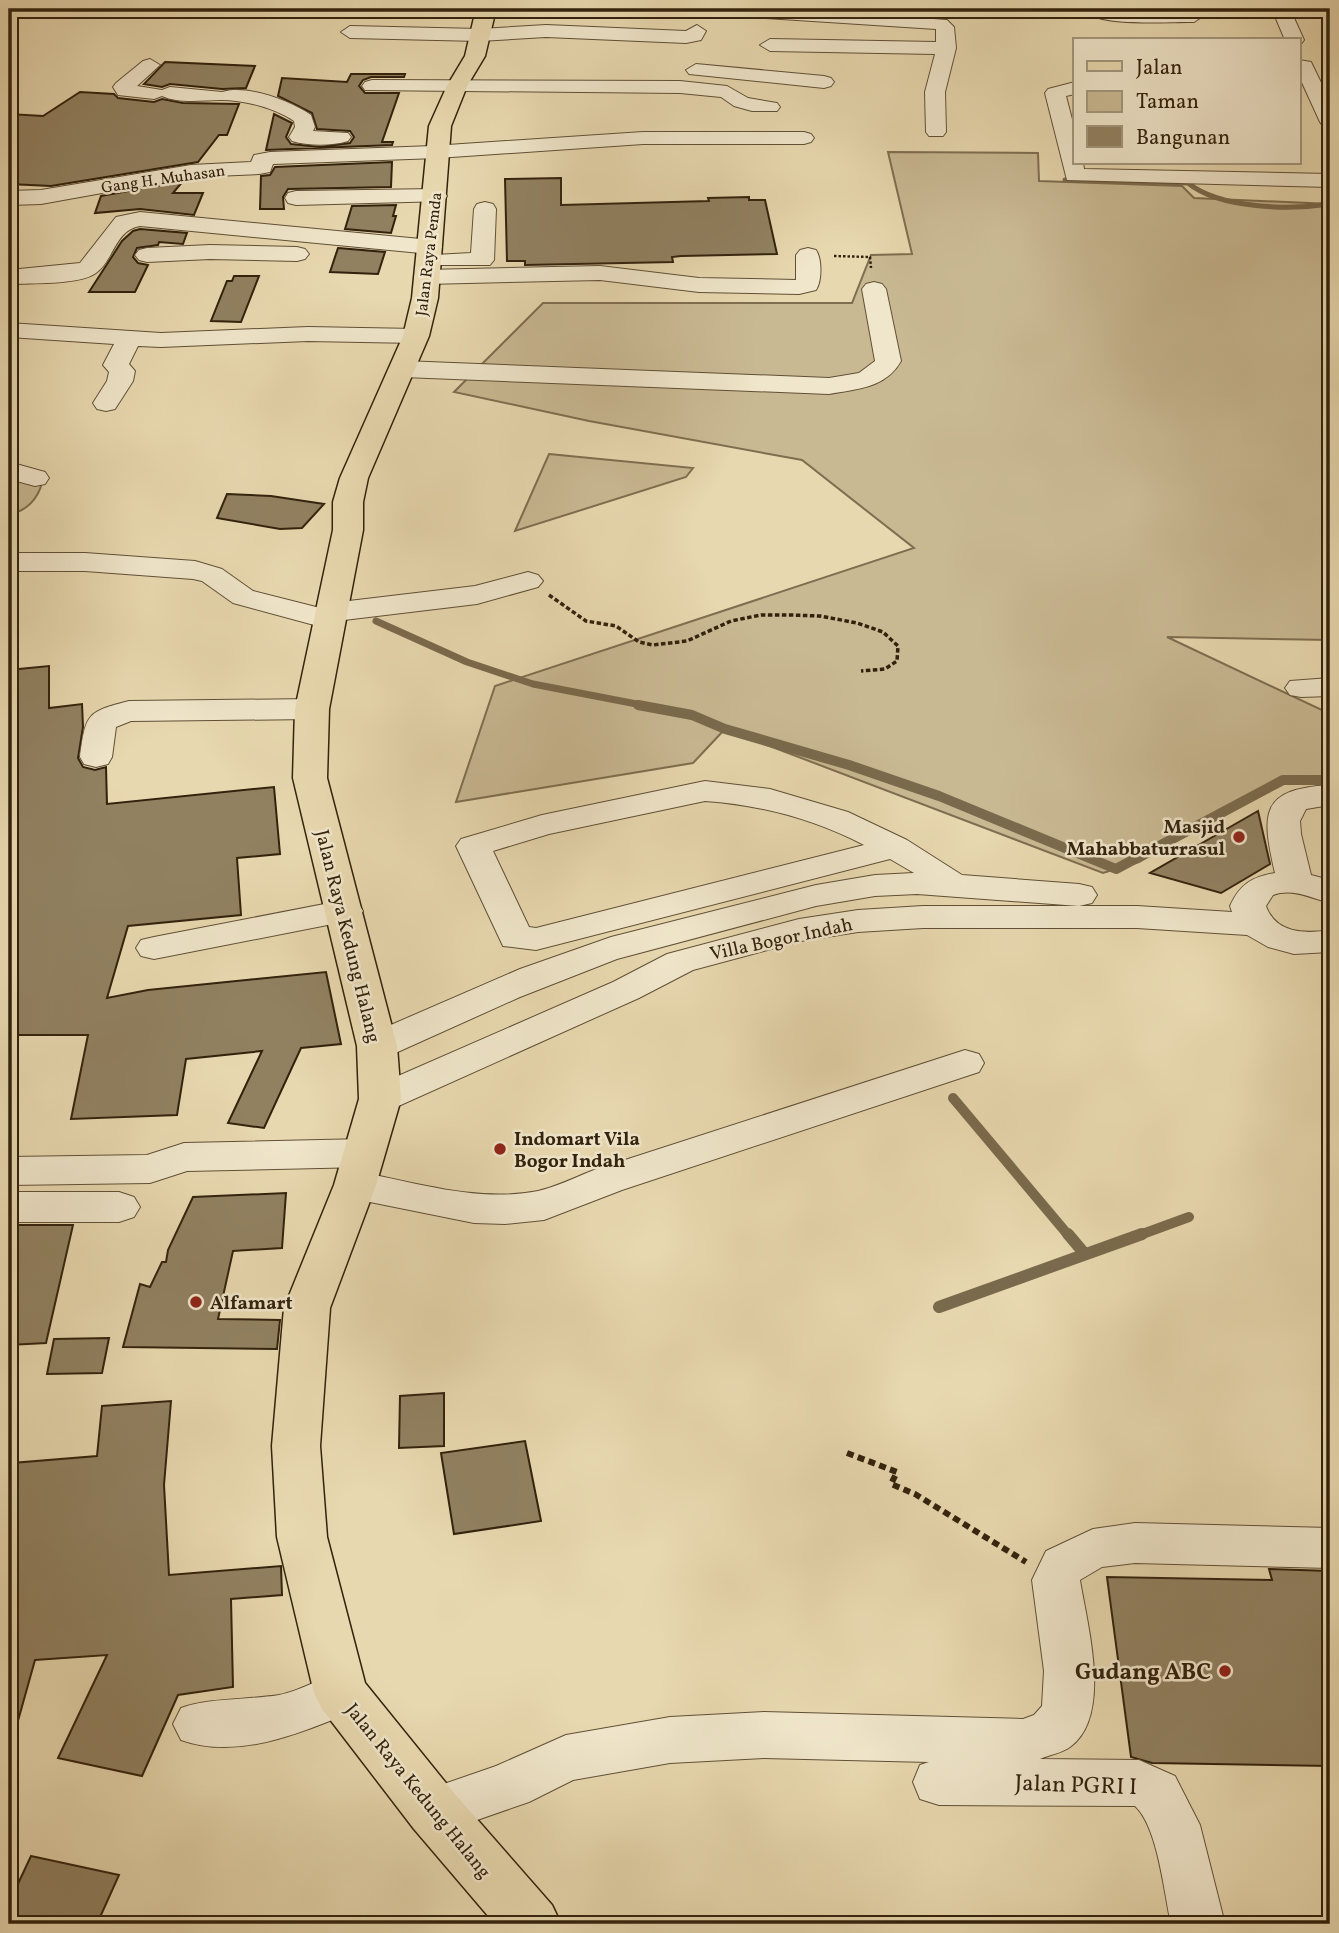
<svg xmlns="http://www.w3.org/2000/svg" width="1339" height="1933" font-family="Vollkorn,serif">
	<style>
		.green { fill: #c9b993; stroke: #7e6e50; stroke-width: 2 }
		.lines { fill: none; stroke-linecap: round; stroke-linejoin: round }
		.stream-far3 { stroke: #7a6a4d; stroke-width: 5 }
		.stream-far2 { stroke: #7a6a4d; stroke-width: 7 }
		.stream-far1 { stroke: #7a6a4d; stroke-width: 10 }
		.stream { stroke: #7a6a4d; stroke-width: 12 }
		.building { fill: #918161; stroke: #32220d; stroke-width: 2 }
		.minor-casing { stroke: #605036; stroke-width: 2 }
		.major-casing { stroke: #32220d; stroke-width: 3 }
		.path-far2 { stroke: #32220d; stroke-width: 2.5; stroke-dasharray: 2.5 2; stroke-linecap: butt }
		.path-far1 { stroke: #32220d; stroke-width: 3.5; stroke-dasharray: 4.5 2.5; stroke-linecap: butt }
		.path { stroke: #32220d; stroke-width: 6; stroke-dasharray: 7 4.5; stroke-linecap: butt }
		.minor { fill: #f0e6cb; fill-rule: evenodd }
		.major { fill: #e8d8af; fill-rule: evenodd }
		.poi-dot { fill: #8f2418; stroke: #f0e6cb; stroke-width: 2.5 }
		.labels { text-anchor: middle; stroke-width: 5; stroke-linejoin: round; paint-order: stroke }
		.far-street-label { font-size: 16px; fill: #32220d; stroke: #f0e6cb }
		.poi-label { font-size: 19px; font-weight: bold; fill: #32220d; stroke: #f0e6cb; text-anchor: start }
		.street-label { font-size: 19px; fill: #32220d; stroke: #f0e6cb }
		.near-poi-label { font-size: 23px; font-weight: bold; fill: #32220d; stroke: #f0e6cb; text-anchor: end }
		.near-street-label { font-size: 23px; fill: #32220d; stroke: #f0e6cb }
	</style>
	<rect width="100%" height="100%" fill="#e8d8af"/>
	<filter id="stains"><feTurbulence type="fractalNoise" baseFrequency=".00286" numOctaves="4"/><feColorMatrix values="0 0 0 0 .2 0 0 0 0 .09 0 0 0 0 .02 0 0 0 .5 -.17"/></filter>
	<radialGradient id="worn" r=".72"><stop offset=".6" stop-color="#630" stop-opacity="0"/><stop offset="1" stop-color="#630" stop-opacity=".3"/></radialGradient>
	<path class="green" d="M888 152 1038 153 1039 181 1182 186 1194 198 1330 204V640L1167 637 1326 712 1330 711V779L1283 780 1139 862 1103 873 725 729 693 763 456 802 495 686 914 548 802 460 589 421 454 392 543 303H852L871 255 912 254Z
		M549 454 693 468 686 477 515 531Z
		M9 470 42 483C38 498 26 513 9 513Z"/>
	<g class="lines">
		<path class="stream-far3" d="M1065 180 1188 183C1220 209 1290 210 1330 204"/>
		<path class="stream-far2" d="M376 621 467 662 533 684 647 706"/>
		<path class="stream-far1" d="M638 705 692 715 725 729 849 765 939 796 1116 869 1283 780H1330
			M953 1098 1069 1236
			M1137 1236 1189 1217"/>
		<path class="stream" d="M1068 1234 1084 1253
			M939 1307 1142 1234"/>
	</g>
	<path class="building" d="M165 62 255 66 246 88 222 89 170 84 162 87 144 84Z
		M351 74H405L404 77H371L363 80 359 86 365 93H399L382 142H393L392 145 266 150 274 114 292 123 286 137 291 144 320 147 350 143 354 137 350 131 317 129 312 113 278 96 282 78 347 82Z
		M80 92 114 94 118 98 154 102 162 99 183 103 239 104 227 135H219L198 162 51 186 9 184V114L43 116Z
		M392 162 391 187 288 189 283 197 284 209H260L261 176 270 175 275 167Z
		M561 178V205L709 201 708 198 749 197V200H765L777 254 681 256 672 257 673 262 525 265V261H507L505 179Z
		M183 181 173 193H203L194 215 140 209 95 213 101 196Z
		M396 205 393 216H396L391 233 345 229 352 206Z
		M140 229 187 233 183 244 159 242 158 245 137 248 133 257 138 263 148 265 135 292H89L122 241 133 231Z
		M338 248 385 252 378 274 330 272Z
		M234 276H259L241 322 211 321 227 281H232Z
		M227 494 271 496 324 504 302 528 280 529 217 518Z
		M49 666V708L82 704 83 727 78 758 83 767 95 770 106 767 107 804 274 787 280 854 237 858 241 915 128 926 107 998 148 990 326 972 341 1044 301 1048 264 1128 228 1123 262 1051 186 1059 177 1115 71 1119 88 1035H9V670Z
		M1258 811 1270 864 1221 893 1150 873Z
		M286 1193 282 1248 233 1251 218 1319 280 1320 277 1349 123 1347 140 1284 150 1287 162 1262H166L168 1250 193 1197Z
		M9 1225H73L46 1343 9 1345 15 1299 9 1300Z
		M109 1338 102 1373 47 1374 54 1339Z
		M444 1393V1446L399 1448 400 1396Z
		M171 1401 164 1485 169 1575 281 1566 282 1595 231 1599 233 1687 178 1695 142 1776 58 1758 107 1655 35 1660 16 1728 9 1727V1487L12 1463 97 1456 102 1406Z
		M525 1441 541 1521 454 1534 441 1453Z
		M1269 1569 1330 1571V1766L1152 1763 1131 1757 1107 1577 1272 1580Z
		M31 1856 119 1875 97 1924H9V1903Z"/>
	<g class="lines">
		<g class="minor-casing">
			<path id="minor" d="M711 9H798L947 20 954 27 956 48 945 92 946 132 943 136H929L926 132 925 92 935 54 770 51 760 45 770 39 936 42V29L720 15Z
				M1082 9 1194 10 1203 16 1194 22C1169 21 1098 28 1082 9Z
				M1272 9H1290L1304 40 1301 44 1299 40H1285Z
				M546 25 686 31 697 25 706 31 701 40 686 43 546 37 480 41 350 38 341 32 350 26 480 29Z
				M150 59 160 65 137 86 162 90 170 87 222 92C246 84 291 101 311 115L315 127 313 131 348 133 351 137 348 141C332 146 308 146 292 141L289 137 295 127 294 121C275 108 244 100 221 100 203 100 179 104 162 96L154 99 118 95 113 87 116 83 143 61Z
				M1299 60 1311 62 1330 101V128L1323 126 1320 122 1299 76Z
				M696 64 824 76 831 78 834 82 831 86 824 88 689 74 686 70Z
				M372 80 680 81 727 86 748 98 777 103 780 107 777 111H752L734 106 721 97 680 93 365 90 362 86 365 82Z
				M1075 82V94L1066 96 1075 131V163H1083L1084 169 1330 174V187L1067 180 1045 93 1048 89Z
				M643 132H804L811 134 814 138 811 142 804 144H643L437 158 273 164 270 172 259 174 191 177 41 204 9 205V191L41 190 191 165 251 162 254 155 270 152 433 146Z
				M436 189 444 191 447 196 444 201 296 205 288 203 285 198 288 193 296 191Z
				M485 202 493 204 496 209 494 260 490 265H435L431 260 435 255 471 253 474 209 477 204Z
				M140 212 431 240 439 242 442 247 439 252 431 254 140 226C115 230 114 260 96 273 80 285 30 283 9 284V270L80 263 116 217Z
				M210 245 297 247 305 249 309 254 305 259 297 261 210 259 147 262 139 260 135 255 139 250 147 248Z
				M808 248 816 250C822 259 822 281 816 290L799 294 699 292 600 280 426 284 418 282 414 277 418 272 426 270 600 266 699 278 796 280V255L800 250Z
				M874 282 882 284 886 289 901 361C886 388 857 389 829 394L403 377 394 374 390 369 394 364 403 361 829 378 859 373 875 361 862 289 866 284Z
				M9 323 161 333 308 327 416 329 425 331 428 336 425 341 416 343 308 341 161 347 138 346 129 364 135 371 133 381 115 409 106 411 97 409 93 403 107 381 109 372 103 365 114 344 9 337Z
				M9 462 45 472 49 478 45 484 35 486 9 479Z
				M9 553H85L195 561 222 569 253 591 320 608 332 603 475 586 528 572 538 575 543 581 538 587 477 604 344 620 340 626 329 629 233 603 202 581 193 579 85 571H9Z
				M1330 678V696L1301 697 1290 695 1285 688 1290 681Z
				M312 699 323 702 328 709 323 716 312 719 131 721 116 727 112 757 108 764 96 767 84 764 80 757C86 714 86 712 129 701Z
				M705 781 770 789 848 812 907 840 962 875 1079 884 1092 887 1097 895 1092 903 1079 906 917 894 875 896 816 906 617 959 520 997 391 1055 377 1059 363 1055 358 1046 363 1037 520 969 611 937 816 885 875 875 914 873 890 859 536 950 503 946 456 846 461 839 542 815ZM705 801C761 805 814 819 864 845L536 928 529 927 493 851 549 834Z
				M1330 785V805L1306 809 1300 821 1301 834 1311 875 1330 880V903C1311 898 1293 888 1273 895L1266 906C1276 934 1305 934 1330 930V952L1294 954 1268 947 1247 935 1137 928H923L858 932 801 941 693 970 639 998 394 1108 380 1112 366 1108 360 1099 366 1090 613 982 667 954 799 919 858 910 923 906H1137L1232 912 1230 906C1240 884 1252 877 1275 873 1261 813 1260 789 1330 785Z
				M345 900 358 903 363 911 358 919 154 959 141 956 136 948 141 940 154 937Z
				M965 1050 979 1054 984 1063 979 1072 622 1190 544 1220 505 1224 474 1223 355 1199 341 1195 335 1185 341 1175 355 1171C414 1182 478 1203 538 1191 556 1187 576 1177 594 1170Z
				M365 1139 379 1143 385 1153 379 1163 365 1167 187 1171 150 1183 9 1185V1157L147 1155 184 1143Z
				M9 1192H119L134 1197 140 1207 134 1217 119 1222H9Z
				M1135 1523 1330 1528V1568L1135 1563 1102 1567 1080 1580C1087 1624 1113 1716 1070 1747 1062 1753 1049 1755 1040 1759L1139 1760 1175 1776 1200 1825 1225 1924H1171C1164 1893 1158 1827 1135 1806L939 1805 920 1799 913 1782 920 1765 929 1762 764 1758 670 1763 573 1780 529 1802 434 1835 415 1828 408 1811 415 1794 496 1766 566 1735 670 1717 764 1712 1023 1719 1034 1715 1042 1706 1044 1671 1032 1580 1046 1551 1093 1529Z
				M341 1671 359 1677 366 1693 359 1709C305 1731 240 1761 181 1740L173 1724 181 1708C209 1698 248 1700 279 1695 300 1691 321 1678 341 1671Z"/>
		</g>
		<g class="major-casing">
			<path id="major" d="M476 9H496L485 56 467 86 451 126 438 298 429 336 368 478 363 502V530L329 709 327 778 397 1046 401 1099 376 1185 330 1308 320 1446 327 1537 365 1683 454 1793 552 1905 561 1924H495L414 1829 322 1709 314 1693 277 1537 272 1446 284 1308 334 1185 359 1099 357 1046 293 778 295 709 333 530V502L340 478 403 336 412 298 429 126 447 86 465 56Z"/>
		</g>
		<path class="path-far2" d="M834 256 870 257 871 268"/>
		<path class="path-far1" d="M549 595 586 621 616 626 639 642 653 645 687 641 731 621 761 615H791L820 616 857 623 883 632 898 646 897 661 885 669 861 671"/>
		<path class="path" d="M847 1453 897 1472 891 1484 915 1494 1026 1562"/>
		<use href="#minor" class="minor"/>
		<use href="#major" class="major"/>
	</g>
	<g class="poi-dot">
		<circle cx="1239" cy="837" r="7"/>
		<circle cx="500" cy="1149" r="7"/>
		<circle cx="196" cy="1302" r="7"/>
		<circle cx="1225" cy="1671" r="7"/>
	</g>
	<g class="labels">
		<g class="far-street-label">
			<text transform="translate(163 178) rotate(-8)" y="6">Gang H. Muhasan</text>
			<text transform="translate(428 254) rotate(-83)" y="6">Jalan Raya Pemda</text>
		</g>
		<g class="poi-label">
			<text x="1225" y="833" text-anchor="end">Masjid<tspan x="1225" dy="22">Mahabbaturrasul</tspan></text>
			<text x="514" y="1145">Indomart Vila<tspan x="514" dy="22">Bogor Indah</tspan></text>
			<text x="210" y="1309">Alfamart</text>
		</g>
		<g class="street-label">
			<text transform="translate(349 936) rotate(76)" y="7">Jalan Raya Kedung Halang</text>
			<text transform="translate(781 938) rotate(-12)" y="7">Villa Bogor Indah</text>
			<text transform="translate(419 1790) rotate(51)" y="7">Jalan Raya Kedung Halang</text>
		</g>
		<g class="near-poi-label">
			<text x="1211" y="1679">Gudang ABC</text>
		</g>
		<g class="near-street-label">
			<text transform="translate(1076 1784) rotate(2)" y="8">Jalan PGRI I</text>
		</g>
	</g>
	<rect width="1339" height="1933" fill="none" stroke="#e8d8af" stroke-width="35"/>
	<rect x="10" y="10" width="1318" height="1912" fill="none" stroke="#32220d" stroke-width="3.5"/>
	<rect x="18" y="18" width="1304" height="1898" fill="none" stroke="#32220d" stroke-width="2"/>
	<rect x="1073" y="38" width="228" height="126" fill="#f0e6cb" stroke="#a4987f" stroke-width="2"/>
	<rect x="1087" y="61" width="35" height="10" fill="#e8d8af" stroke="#a4987f" stroke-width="2"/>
	<text x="1136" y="74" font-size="21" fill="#32220d">Jalan</text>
	<rect x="1087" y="91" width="35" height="21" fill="#c9b993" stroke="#a4987f" stroke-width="2"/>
	<text x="1136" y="108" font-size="21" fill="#32220d">Taman</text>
	<rect x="1087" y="126" width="35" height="21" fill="#918161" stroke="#a4987f" stroke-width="2"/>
	<text x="1136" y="144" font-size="21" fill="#32220d">Bangunan</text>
	<rect width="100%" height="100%" filter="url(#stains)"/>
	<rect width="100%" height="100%" fill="url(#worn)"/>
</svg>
